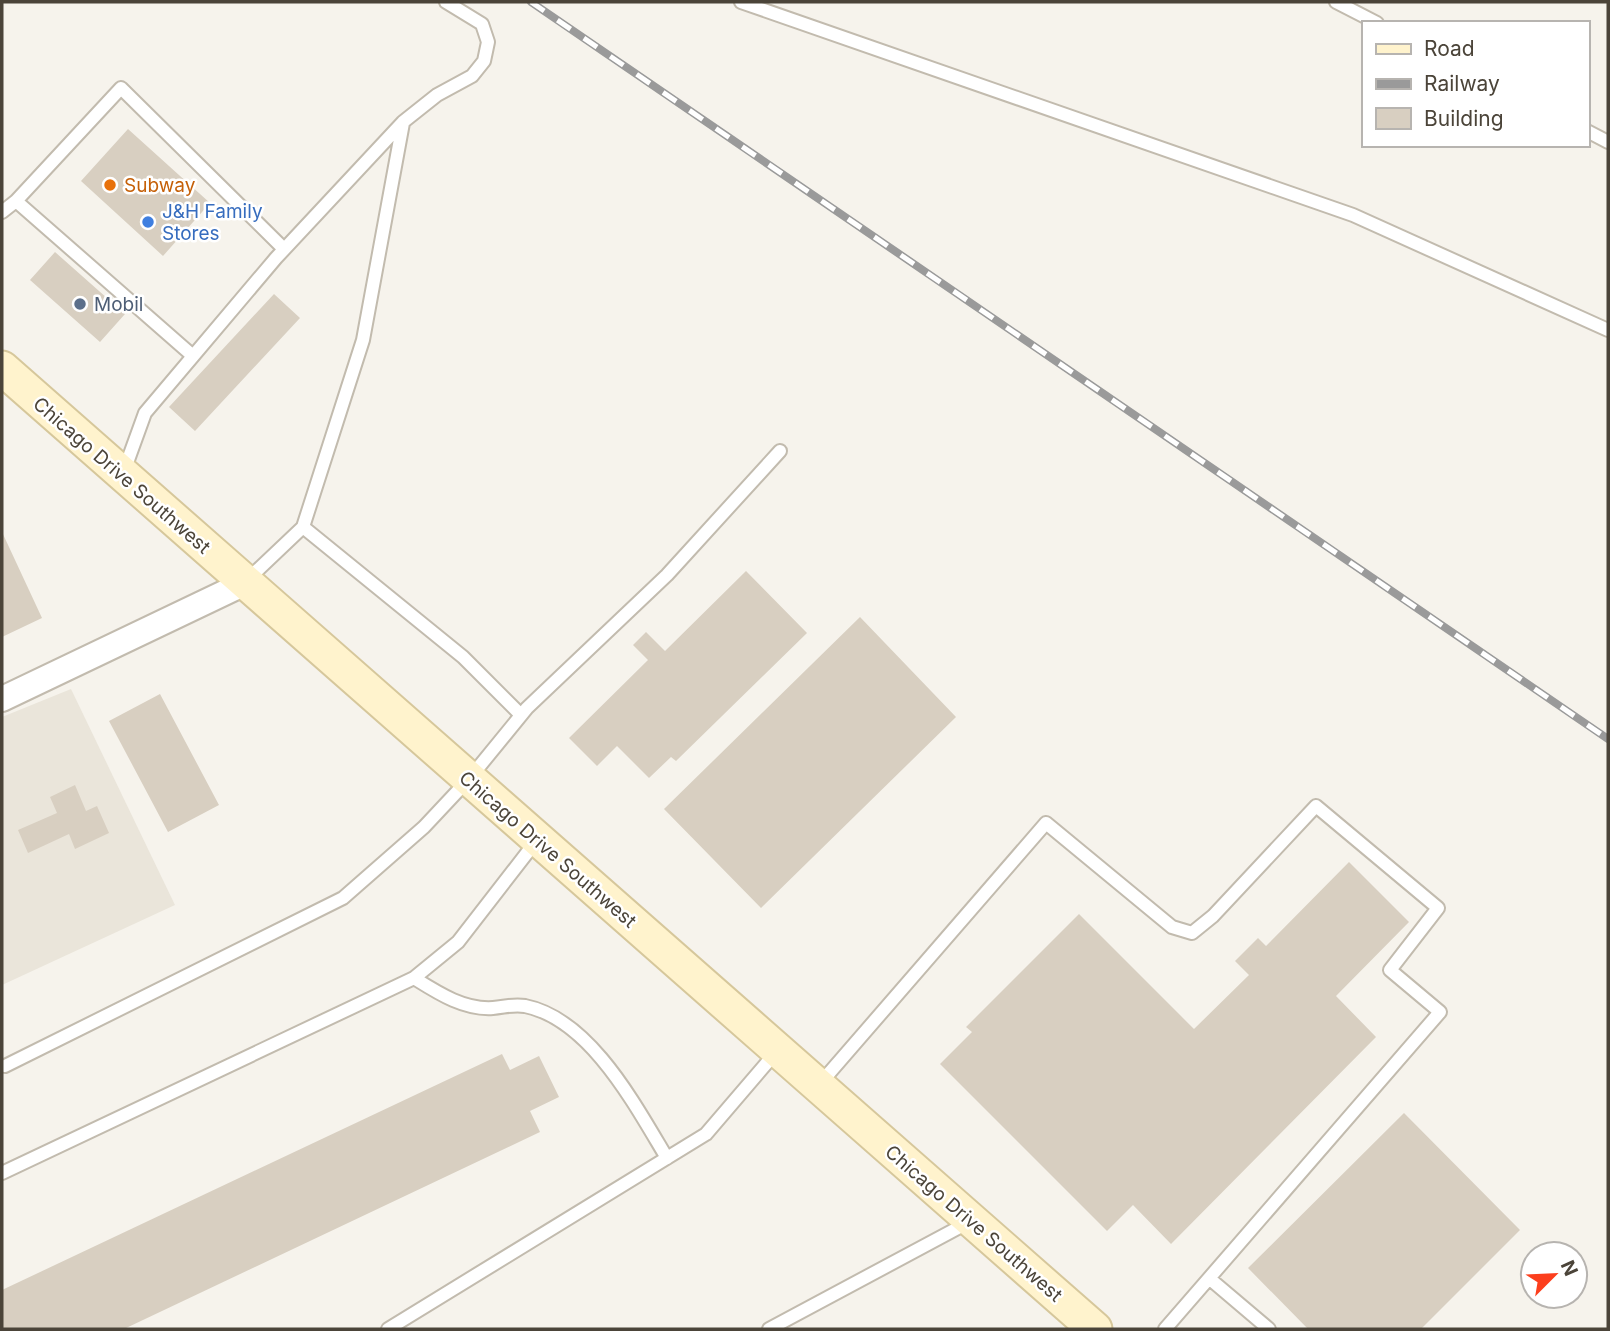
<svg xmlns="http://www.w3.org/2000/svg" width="1610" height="1331" font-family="Inter,sans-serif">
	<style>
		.residential { fill: #eae5da }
		.building { fill: #d8cfc1 }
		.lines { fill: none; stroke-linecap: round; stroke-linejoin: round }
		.service-casing { stroke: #c2bbae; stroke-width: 16 }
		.minor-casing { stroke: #c2bbae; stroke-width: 28 }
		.secondary-casing { stroke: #d6c79b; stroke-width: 37 }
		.service { stroke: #fff; stroke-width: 12 }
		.minor { stroke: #fff; stroke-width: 24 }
		.secondary { stroke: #fff3cd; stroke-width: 33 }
		.rail-casing { stroke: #9a9a9a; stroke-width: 8 }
		.rail { stroke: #fff; stroke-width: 5; stroke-dasharray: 16; stroke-linecap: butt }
		.food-dot { fill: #e8710a; stroke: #fff; stroke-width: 2.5 }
		.shop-dot { fill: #3f7fe0; stroke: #fff; stroke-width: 2.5 }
		.service-dot { fill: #5c6f8a; stroke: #fff; stroke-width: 2.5 }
		.labels { text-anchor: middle; stroke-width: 5; stroke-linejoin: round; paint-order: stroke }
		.food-label { font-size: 19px; fill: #c56008; stroke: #fff; text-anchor: start }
		.shop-label { font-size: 19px; fill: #366cbe; stroke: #fff; text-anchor: start }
		.service-label { font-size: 19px; fill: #4e5e75; stroke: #fff; text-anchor: start }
		.street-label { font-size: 19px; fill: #4b4439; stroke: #fff }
	</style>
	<rect width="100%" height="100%" fill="#f6f3ec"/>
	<path class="residential" d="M71 689 175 905 2 985V717Z"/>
	<path class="building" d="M128 129 210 203 163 256 81 181Z
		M55 252 125 314 100 342 30 280Z
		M274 294 300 318 195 431 169 407Z
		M2 532 42 618 2 637Z
		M746 571 807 633 676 761 671 757 649 778 617 746 597 766 569 738 648 660 633 645 646 632 665 651Z
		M860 617 956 717 761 908 664 809Z
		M160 694 219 805 168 832 109 721Z
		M75 785 86 811 97 806 109 833 75 849 69 834 28 853 18 830 57 813 50 797Z
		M1349 862 1409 922 1336 996 1376 1037 1171 1244 1133 1205 1107 1231 940 1064 972 1032 966 1027 1079 914 1194 1029 1249 975 1235 961 1258 938 1266 946Z
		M502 1054 510 1070 539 1056 559 1097 530 1111 540 1132 124 1329H2V1290Z
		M1404 1113 1520 1230 1421 1329H1308L1248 1268Z"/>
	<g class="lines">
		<g class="service-casing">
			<path id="service" d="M741 2 1353 215 1608 330
				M1336 2 1377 23
				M1587 131 1608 142
				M16 201 121 88 284 249
				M2 212 16 201 193 356
				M124 471 145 413 276 258 403 122 437 95 472 76 484 61 488 42 482 24 446 2
				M303 527 463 657 521 715
				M245 582 303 527 363 340 403 123
				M414 978C438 993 464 1010 493 1008 505 1007 513 1004 525 1006 590 1019 635 1105 667 1158
				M5 1066 343 898 424 827 469 779 527 708 667 575 780 451
				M818 1086 1046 823 1172 927 1192 933 1213 916 1316 806 1438 908 1390 970 1440 1012 1165 1329
				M2 1173 414 978 458 942 537 840
				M1210 1279 1269 1329
				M388 1329 706 1134 777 1051
				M769 1329 969 1222"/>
		</g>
		<g class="minor-casing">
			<path id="minor" d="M2 699 245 583"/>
		</g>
		<g class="secondary-casing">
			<path id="secondary" d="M2 368 1095 1329"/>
		</g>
		<use href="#service" class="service"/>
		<use href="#minor" class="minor"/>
		<use href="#secondary" class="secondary"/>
		<g class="rail-casing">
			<path id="rail" d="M531 2 1608 739"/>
		</g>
		<use href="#rail" class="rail"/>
	</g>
	<circle class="food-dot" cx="110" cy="185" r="7"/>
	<circle class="shop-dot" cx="148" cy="222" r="7"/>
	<circle class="service-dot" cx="80" cy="304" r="7"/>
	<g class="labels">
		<g class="food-label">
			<text x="124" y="192">Subway</text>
		</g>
		<g class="shop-label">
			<text x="162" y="218">J&amp;H Family<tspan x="162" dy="22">Stores</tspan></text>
		</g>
		<g class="service-label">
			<text x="94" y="311">Mobil</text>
		</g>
		<g class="street-label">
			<text transform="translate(122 475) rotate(41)" y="7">Chicago Drive Southwest</text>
			<text transform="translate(548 849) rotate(41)" y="7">Chicago Drive Southwest</text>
			<text transform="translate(974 1223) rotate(41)" y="7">Chicago Drive Southwest</text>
		</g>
	</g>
	<rect width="1610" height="1331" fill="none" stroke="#4b4439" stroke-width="7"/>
	<rect x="1362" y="21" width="228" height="126" fill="#ffffff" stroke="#b7b4b0" stroke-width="2"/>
	<rect x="1376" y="44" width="35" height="10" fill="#fff3cd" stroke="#b7b4b0" stroke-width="2"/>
	<text x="1424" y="56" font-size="21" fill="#4b4439">Road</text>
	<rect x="1376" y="79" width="35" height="10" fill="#9a9a9a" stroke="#b7b4b0" stroke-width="2"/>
	<text x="1424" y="91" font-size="21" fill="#4b4439">Railway</text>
	<rect x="1376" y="108" width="35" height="21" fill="#d8cfc1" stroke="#b7b4b0" stroke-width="2"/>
	<text x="1424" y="126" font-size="21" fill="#4b4439">Building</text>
	<g transform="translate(1554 1275) rotate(66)"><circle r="33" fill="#ffffff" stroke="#b7b4b0" stroke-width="2"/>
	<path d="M0-5L12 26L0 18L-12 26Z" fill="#fc3f1d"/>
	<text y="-10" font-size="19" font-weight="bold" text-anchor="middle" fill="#4b4439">N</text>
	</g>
</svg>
